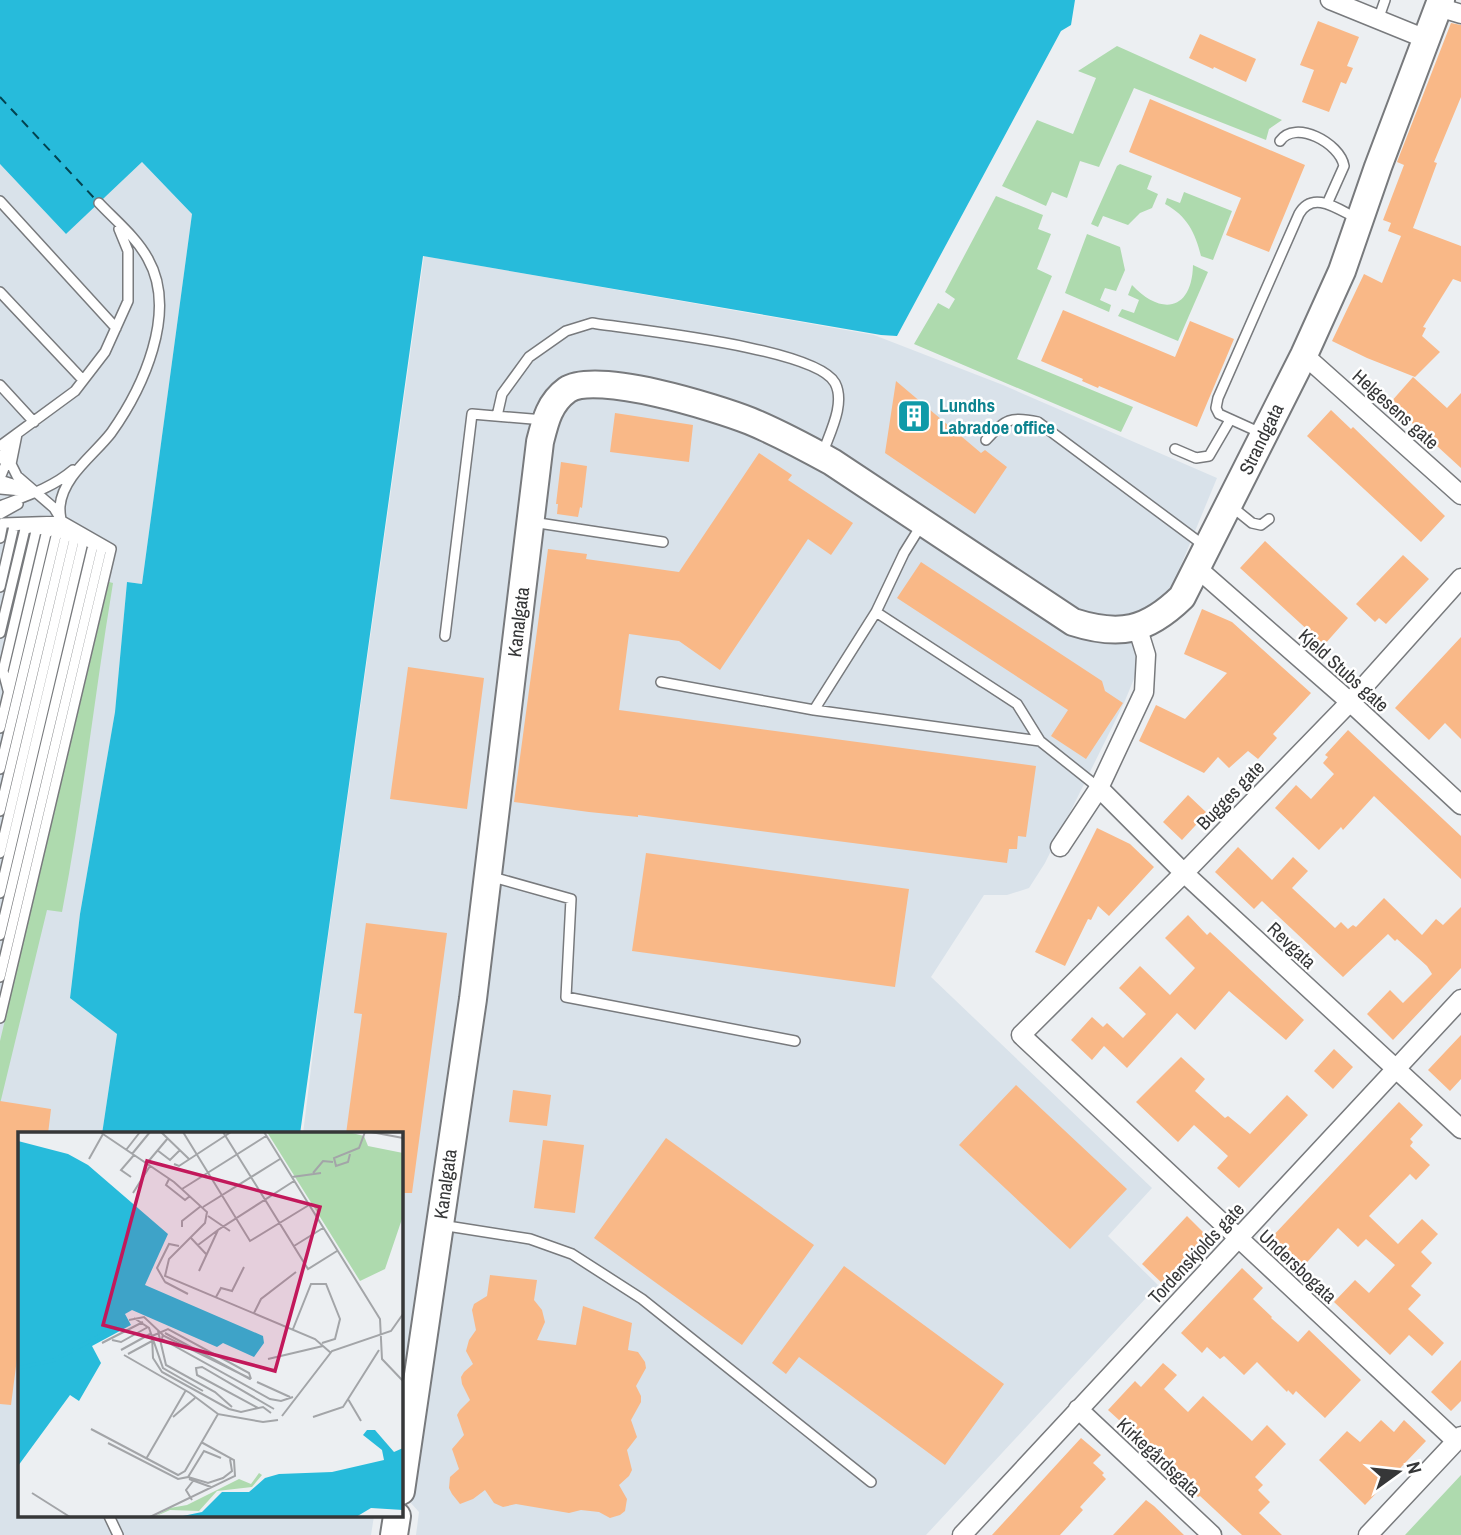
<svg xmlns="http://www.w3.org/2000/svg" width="1461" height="1535" font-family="'Archivo Narrow',sans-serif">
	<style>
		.built { fill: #d9e2ea }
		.green { fill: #aedaae }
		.water { fill: #27bbdb }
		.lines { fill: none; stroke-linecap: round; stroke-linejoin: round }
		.ferry { stroke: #034350; stroke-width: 2; stroke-dasharray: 9 7; stroke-linecap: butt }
		.building { fill: #f9b887 }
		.service-casing { stroke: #787a7d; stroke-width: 12 }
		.minor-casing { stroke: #787a7d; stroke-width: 21 }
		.secondary-casing { stroke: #787a7d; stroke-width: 30 }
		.service { stroke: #fff; stroke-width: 9 }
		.minor { stroke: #fff; stroke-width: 18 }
		.secondary { stroke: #fff; stroke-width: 26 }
		.labels { text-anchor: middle; stroke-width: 5; stroke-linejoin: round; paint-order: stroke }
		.culture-label { font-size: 19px; font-weight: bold; fill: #0d838f; stroke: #fff; text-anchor: start }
		.street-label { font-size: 19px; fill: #363738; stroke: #fff }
		.inset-river { fill: none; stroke: #27bbdb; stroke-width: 3.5 }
		.inset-road { fill: none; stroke: #a3a5a8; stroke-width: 2 }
		.view { fill: #c2185b; fill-opacity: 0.15; stroke: #c2185b; stroke-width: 3.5 }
		.inset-edge { fill: none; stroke: #363738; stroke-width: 3.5 }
	</style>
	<rect width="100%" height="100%" fill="#eceff2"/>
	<path class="built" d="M142 162 192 214 142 584 127 582 115 712 80 914 70 997 117 1034 102 1134H19V1516H374L371 1535H0V164L66 234Z
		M424 256 874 335 1003 385 1217 478 1124 703 1045 863 1029 888 1007 895H984L931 977 1152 1188 1108 1236 1158 1285 926 1535H416L419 1512 401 1492V1134H303L320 995Z"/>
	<path class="green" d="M1117 46 1282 120 1269 129 1266 140 1134 88 1099 167 1080 161 1067 198 1052 192 1046 206 1002 186 1037 120 1073 134 1096 78 1078 71Z
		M1120 164 1152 176 1147 189 1158 194 1152 208 1140 213 1128 225 1103 216 1098 227 1091 224 1117 166Z
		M1184 192 1232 211 1213 260 1201 256C1195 232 1187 216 1165 204L1167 198 1180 203Z
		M996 196 1043 215 1038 229 1051 234 1037 269 1052 276 1017 359 1133 407 1121 432 914 344 938 303 949 309 955 299 945 292Z
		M1087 234 1120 247 1125 270 1116 291 1105 288 1100 300 1111 305 1109 312 1065 293Z
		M1193 265 1208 272 1178 341 1118 316 1122 309 1134 313 1139 300 1128 295 1132 285C1161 316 1192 311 1193 265Z
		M109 582 113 583C95 692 83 803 62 912L47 910 0 1104V1041Z
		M1461 1475V1535H1405Z"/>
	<path class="water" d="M0 0H1075L1071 25 1061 31 897 336 881 335 423 256 300 1134H102L117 1034 70 998 80 914 115 712 127 582 142 584 192 214 142 162 66 234 0 164Z"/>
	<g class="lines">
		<path class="ferry" d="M0 97 96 200"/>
	</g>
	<path class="building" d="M1318 21 1359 37 1347 66 1353 68 1346 84 1341 82 1329 112 1302 102 1314 70 1300 65Z
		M1451 23 1461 25V97L1434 162 1437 163 1413 228 1461 246V282L1453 279 1423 327 1426 328 1422 336 1440 352 1415 377 1367 358 1332 341 1364 274 1382 283 1401 236 1388 231 1391 223 1383 220 1404 165 1397 162Z
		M1200 34 1256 59 1246 82 1214 67 1213 69 1189 58Z
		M1150 99 1305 165 1269 252 1226 235 1241 198 1129 152Z
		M1063 310 1175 357 1190 321 1234 339 1197 427 1099 386 1098 388 1082 381 1083 379 1041 361Z
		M1413 377 1447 408 1461 393V468L1390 403Z
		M896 381 981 453 985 450 1007 467 975 514 885 453Z
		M1331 410 1351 429 1353 427 1445 516 1421 542 1307 436Z
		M615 413 693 425 689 462 610 452Z
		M759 453 792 475 788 480 853 523 831 555 808 539 720 670 679 641 629 634 619 710 1036 766 1026 837 1018 836 1017 849H1009L1007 863 638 815V817L589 812 514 802 548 549 587 554 586 559 679 572Z
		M561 462 587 466 582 508 580 507 578 517 557 514 558 504H556Z
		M1265 541 1348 618 1324 645 1240 568Z
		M1403 555 1429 579 1386 624 1379 618 1375 622 1356 604Z
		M921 562 1102 681 1105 691 1123 703 1086 759 1051 736 1068 710 897 598Z
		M1202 609 1232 622 1311 693 1273 734 1277 738 1258 759 1248 751 1229 768 1218 757 1204 773 1139 741 1156 705 1185 719 1227 673 1184 654Z
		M1461 637V739L1445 723 1429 740 1395 708Z
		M408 667 484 678 467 809 390 799Z
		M1348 730 1461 836V879L1374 796 1343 830 1341 827 1319 850 1275 808 1296 785 1311 799 1334 774 1323 763 1328 757 1325 755Z
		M1188 795 1207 813 1182 840 1163 822Z
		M1097 828 1130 844 1154 867 1109 916 1098 906 1091 920 1088 919 1065 966 1035 952Z
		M1238 847 1272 880 1293 857 1308 871 1292 888 1335 928 1341 922 1348 929 1353 925 1356 927 1384 898 1422 935 1436 919 1443 925 1461 907V968L1393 1040 1367 1014 1390 990 1403 1003 1432 974 1427 966 1397 939 1395 941 1388 934 1343 977 1262 901 1254 909 1215 872Z
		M646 853 909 889 895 987 632 951Z
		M1188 915 1207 935 1210 932 1304 1020 1286 1040 1229 991 1195 1030 1177 1013 1127 1068 1104 1046 1092 1060 1071 1040 1092 1017 1103 1027 1107 1023 1123 1038 1146 1014 1119 988 1140 966 1170 995 1195 968 1165 938Z
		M366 923 447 933 412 1193H401V1134H346L362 1014 354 1013Z
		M1461 1035V1079L1450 1091 1428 1070Z
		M1334 1049 1353 1067 1333 1089 1314 1071Z
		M1181 1057 1205 1079 1195 1091 1225 1118 1228 1116 1250 1134 1287 1095 1308 1115 1239 1188 1217 1168 1228 1156 1194 1125 1178 1142 1136 1102Z
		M1016 1085 1127 1189 1070 1249 959 1145Z
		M513 1090 551 1095 547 1126 509 1122Z
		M0 1101 51 1109 48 1134H19V1343L11 1405 0 1404Z
		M1399 1102 1423 1125 1410 1139 1413 1142 1410 1146 1430 1165 1416 1180 1410 1174 1369 1216 1398 1244 1422 1219 1438 1234 1421 1252 1432 1263 1411 1286 1421 1295 1408 1309 1444 1343 1432 1356 1409 1335 1390 1355 1334 1302 1355 1280 1369 1293 1395 1265 1366 1239 1358 1247 1338 1228 1300 1270 1269 1240Z
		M666 1138 814 1245 742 1345 594 1238Z
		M543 1140 584 1145 575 1213 534 1208Z
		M1187 1216 1208 1237 1162 1283 1142 1264Z
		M844 1266 1004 1384 945 1465 799 1357 786 1374 772 1363Z
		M1242 1268 1263 1288 1253 1299 1272 1317 1271 1318 1298 1342 1309 1330 1361 1380 1325 1418 1296 1391 1293 1395 1288 1390 1287 1392 1257 1362 1244 1375 1224 1356 1220 1359 1207 1347 1202 1353 1181 1333Z
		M490 1275 537 1280 534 1300 542 1310 545 1322 537 1340 576 1345 583 1306 632 1323 628 1350 638 1352 645 1362 646 1368 636 1386 641 1396V1402L631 1420 637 1437 627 1450 632 1470 629 1476 619 1485 627 1499 625 1511 620 1515 610 1518 599 1512 581 1510 569 1513 516 1504 503 1507 494 1503 485 1490 473 1499 460 1504 452 1494 449 1488 450 1477 459 1469 452 1449 464 1435 457 1415 460 1410 470 1400 462 1384 461 1377 464 1372 473 1364 466 1351 469 1340 476 1330 472 1310 474 1304 487 1296Z
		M1461 1360V1401L1451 1411 1431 1392Z
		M1163 1363 1177 1375 1164 1389 1188 1412 1203 1396 1252 1441 1267 1425 1286 1444 1255 1477 1263 1485 1258 1490 1270 1502 1259 1513 1282 1535H1242L1200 1496 1198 1497 1175 1475 1177 1473 1108 1410 1135 1381 1141 1387Z
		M1381 1420 1394 1432 1404 1420 1426 1441 1365 1505 1319 1460 1347 1431 1360 1442Z
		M1081 1438 1101 1455 1093 1463 1104 1473 1102 1475 1106 1479 1080 1507 1083 1510 1060 1535H992Z
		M1146 1500 1154 1506 1184 1535H1113Z"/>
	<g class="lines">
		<g class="service-casing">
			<path id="service" d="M1378 20 1385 0
				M1280 141C1295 119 1340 143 1344 166L1327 204
				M0 201 116 328
				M0 292 83 380
				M0 385 34 422
				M497 416 502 394 529 357 566 331 592 323C635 330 816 348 835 383 846 404 829 434 822 455
				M1261 433 1219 414 1216 408 1218 398 1299 214C1313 189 1339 210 1358 219
				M986 440C1005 419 1011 416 1038 422L1206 547
				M0 446 75 391 105 352 128 301V251L119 229
				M1175 449 1196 458 1209 456 1230 420
				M0 459 14 439
				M0 478 9 456
				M0 480 32 490
				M0 489 22 491
				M0 506C26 496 52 488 73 470
				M1231 506 1252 523 1261 525 1269 519
				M0 514 18 504
				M532 522 663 542
				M0 538 3 523 62 521 111 549 0 1018
				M0 587 14 526 21 525
				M876 612 1017 704 1040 741
				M0 633 25 529 35 527
				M445 636 472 414 544 420
				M661 682 814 710 1040 741 1099 788
				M8 690 3 671 36 531 54 524
				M814 710 876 612 904 553 922 524
				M0 728 46 534 61 522
				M0 769 56 536 61 523
				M0 811 65 538C63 528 59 516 60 506 63 476 94 455 111 433 143 388 178 312 148 259 137 238 115 220 99 203
				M0 853 74 540 54 508 17 476 11 464 17 434
				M489 876 571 899 566 997 795 1041
				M0 893 83 542 78 537
				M0 935 93 545 87 541
				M0 977 102 547 95 543
				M441 1225 530 1239 572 1254 642 1299 871 1482
				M109 1516 118 1535"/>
		</g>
		<g class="minor-casing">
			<path id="minor" d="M1330 0 1426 39
				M1438 7 1461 14
				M1304 355 1461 495
				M1197 568 1350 702 1461 805
				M1099 788 1184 873 1461 1129
				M1060 847 1099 788 1144 692 1146 655 1137 626
				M1078 1409 1212 1535
				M1456 1441 1021 1035 1184 873 1350 702 1461 578
				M962 1535 1461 999
				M1368 1535 1461 1436"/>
		</g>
		<g class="secondary-casing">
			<path id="secondary" d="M401 1491 473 999 540 442C545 422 549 403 567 390 596 370 717 408 750 421 779 433 805 447 832 462L1073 622C1120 637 1147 631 1182 597L1304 355 1342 271 1378 167 1441 0
				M394 1535 397 1516"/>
		</g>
		<use href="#service" class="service"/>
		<use href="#minor" class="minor"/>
		<use href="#secondary" class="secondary"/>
	</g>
	<defs>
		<g id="building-square" transform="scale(1.75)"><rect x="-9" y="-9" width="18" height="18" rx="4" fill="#0f9aa8" stroke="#fff"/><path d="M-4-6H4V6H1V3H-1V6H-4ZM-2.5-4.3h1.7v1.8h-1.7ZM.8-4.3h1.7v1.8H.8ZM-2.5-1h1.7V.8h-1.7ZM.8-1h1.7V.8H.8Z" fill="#fff"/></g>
	</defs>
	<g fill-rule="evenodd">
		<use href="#building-square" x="914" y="416"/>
	</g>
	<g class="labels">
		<g class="culture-label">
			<text x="939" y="412">Lundhs<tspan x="939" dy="22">Labradoe office</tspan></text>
		</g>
		<g class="street-label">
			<text transform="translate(1396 409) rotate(42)" y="7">Helgesens gate</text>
			<text transform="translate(1261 439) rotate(-64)" y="7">Strandgata</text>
			<text transform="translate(518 622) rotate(-83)" y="7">Kanalgata</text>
			<text transform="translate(1344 670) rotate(42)" y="7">Kjeld Stubs gate</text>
			<text transform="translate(1230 795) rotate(-46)" y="7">Bugges gate</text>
			<text transform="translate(1292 945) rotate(43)" y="7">Revgata</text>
			<text transform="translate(445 1184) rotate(-82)" y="7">Kanalgata</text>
			<text transform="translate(1196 1253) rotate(-47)" y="7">Tordenskjolds gate</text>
			<text transform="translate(1298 1266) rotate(43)" y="7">Undersbogata</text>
			<text transform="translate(1159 1457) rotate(43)" y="7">Kirkegårdsgata</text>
		</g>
	</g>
	<g transform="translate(18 1132)">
		<rect width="385" height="385" fill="#eceff2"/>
		<path d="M249 0H330L346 4 350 14 385 21V84L367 137 342 149ZM241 341 244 343 234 355 199 359 181 379 152 378 136 385 152 376 169 373 221 347 233 352Z" fill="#aedaae"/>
		<path d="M0 9 50 22 70 33 150 102 127 153 245 204 246 211 236 225 205 211 199 215 114 178 107 182 113 193 74 214 83 231 61 269 52 263 0 334ZM349 298H357L376 320 385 316V378L353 376 338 385H160L184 380 204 360H231L247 346 261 342 314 340 366 328 364 318 345 303Z" fill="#27bbdb"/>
		<path class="inset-river" d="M0 236 36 228 110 189"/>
		<path class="inset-road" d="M82 0 156 50 189 80 187 91 151 127 147 144 297 207 313 221M143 0 171 27M165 0 232 109 291 73M205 0 290 137 319 119M246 0 362 187 364 227 385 249M353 0 385 6M108 18 122 0M139 18 152 28 162 18M114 22 132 0M332 22 330 30 318 34 316 26 341 16 347 0M71 27 85 2M129 31 150 6M156 32 161 34 213 0M295 41 305 29 315 30M113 45 103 38 116 23M274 45 303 41M151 47 148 53 167 68 172 64M164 57 248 4M115 61 132 34M185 75 262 27M190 84 212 99M164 95V89L183 74M173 106 189 123M180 113 200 98M276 114 305 96M181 139 200 98 276 49M147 150 139 136 151 112 161 114M147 150 170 162M198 165 203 156 214 159 226 135M236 181 243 167 278 140M116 186 131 196 145 236 185 259M111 188 126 185 146 204 233 247M275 197 293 152H308L322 187 317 207 304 211M140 199 148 233 197 260 214 275M147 201 232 247M145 202 144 207 252 267 263 269 275 265M134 204 135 226 144 240 211 277 223 280 245 275 253 281M134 204 150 197 231 241 233 247M94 208 103 210 130 195M84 211 125 190M103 218 132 202M110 222 134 209M106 223 172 261 200 282M250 227 305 214M239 250 272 265M330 267 343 289M240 276 179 243 178 236 184 235 256 277M264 284 314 219 373 199 385 182M155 285 177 266M295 285 325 275 361 218M73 297 160 343 167 339 200 282 245 290 260 288M90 311 160 347 170 345 186 319 203 326M128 327 168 258M170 345 190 351 205 346 214 339 212 327M171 347 193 355M14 361 52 385M174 368 168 358 175 349M132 385 217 344 216 328 183 310"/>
		<path class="view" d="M129 29 302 75 257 239 85 193Z"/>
		<rect width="385" height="385" class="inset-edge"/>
	</g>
	<g transform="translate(1398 1472) rotate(75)" stroke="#ffffff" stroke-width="5" paint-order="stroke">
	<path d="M0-5L12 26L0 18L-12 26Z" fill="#363738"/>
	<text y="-10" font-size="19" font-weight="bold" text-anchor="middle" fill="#363738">N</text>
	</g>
</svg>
